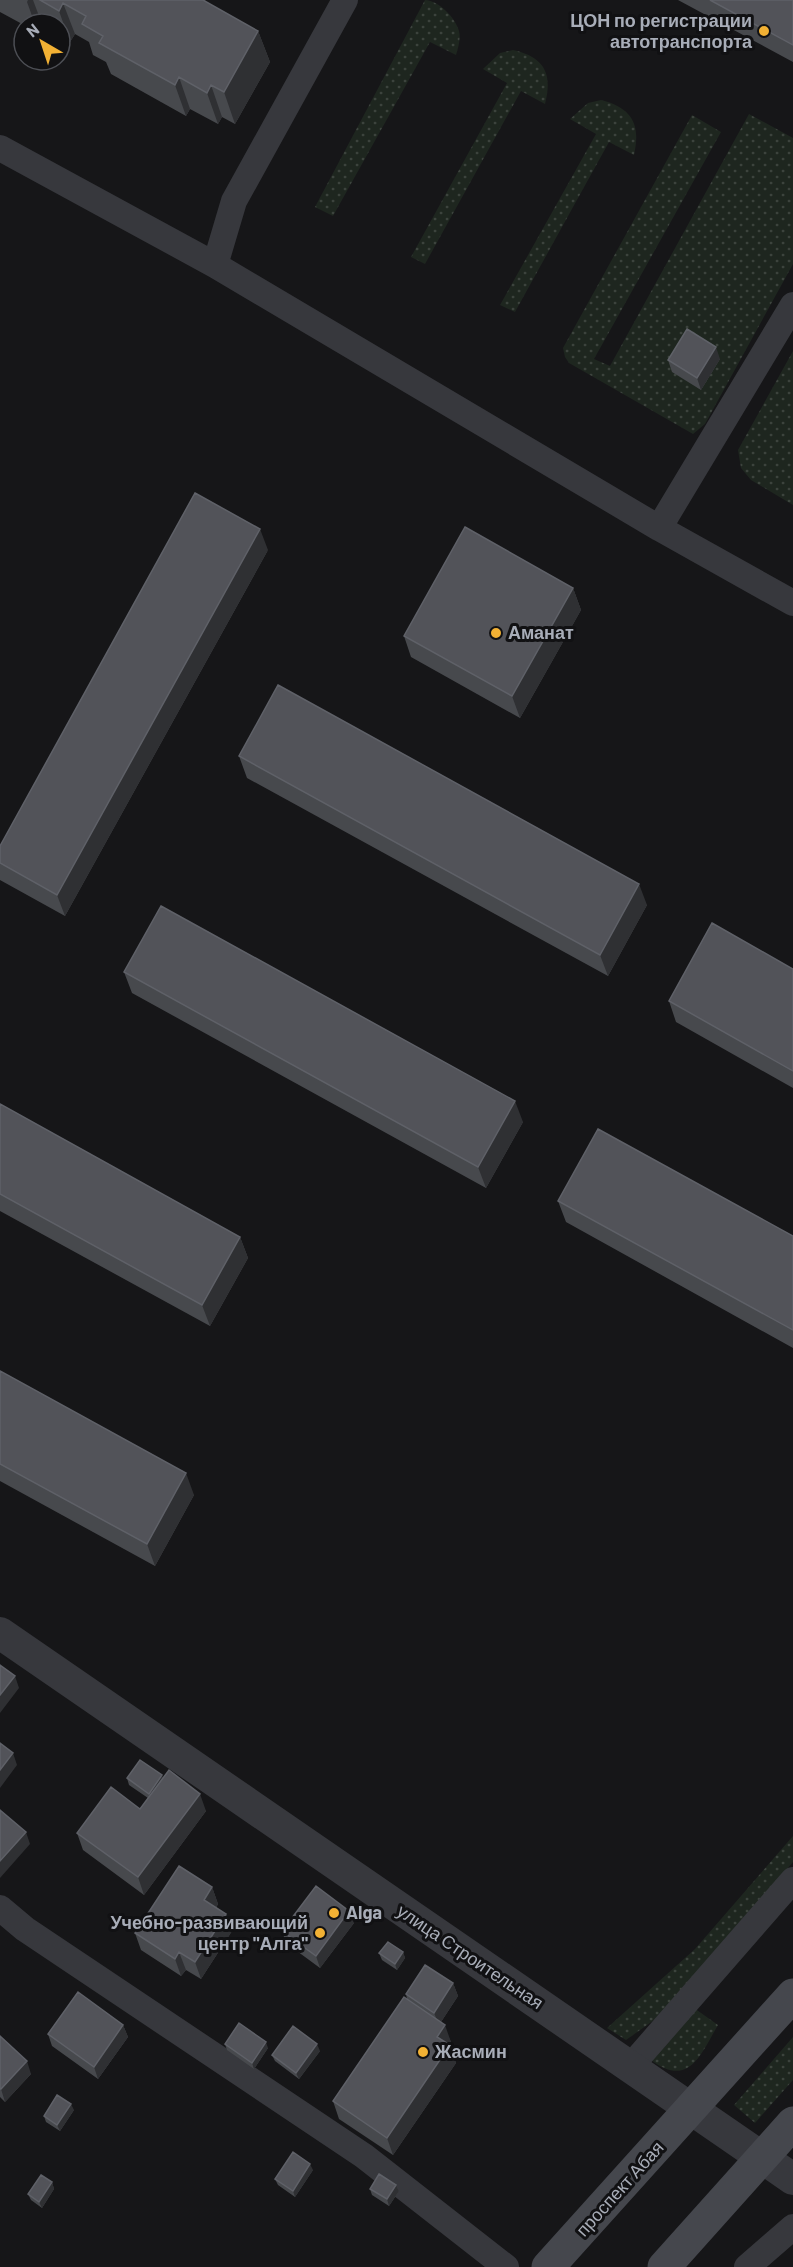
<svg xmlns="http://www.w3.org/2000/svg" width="793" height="2267" font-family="Barlow,sans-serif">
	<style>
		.grass { fill: url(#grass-dots) }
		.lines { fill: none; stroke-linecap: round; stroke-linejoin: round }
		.minor { stroke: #37383d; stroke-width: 26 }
		.tertiary { stroke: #37383d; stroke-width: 32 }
		.secondary { stroke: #45474d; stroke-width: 33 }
		.wall { fill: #47494d }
		.shaded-wall { fill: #2f3033 }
		.building { fill: #525359; stroke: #5f6168; stroke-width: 1.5 }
		.poi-dot { fill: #f2b134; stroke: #111113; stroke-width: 2 }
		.labels { text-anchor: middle; stroke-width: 6; stroke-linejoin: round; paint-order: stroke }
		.poi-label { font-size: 18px; font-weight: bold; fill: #a8adb8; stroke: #111113; text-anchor: start }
		.street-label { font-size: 18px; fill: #a8adb8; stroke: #111113 }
	</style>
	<defs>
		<pattern id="grass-dots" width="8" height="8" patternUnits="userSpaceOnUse" patternTransform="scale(1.5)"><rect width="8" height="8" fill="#1e261f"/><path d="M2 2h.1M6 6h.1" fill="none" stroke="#3c433d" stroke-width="1.8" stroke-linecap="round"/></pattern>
	</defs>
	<rect width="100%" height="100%" fill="#161618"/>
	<path class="grass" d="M425 0C439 1 455 17 459 31 461 39 458 48 456 55L430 42 333 216 315 207Z
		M513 50C544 57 553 73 545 104L521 91 425 264 411 257 507 83 483 69 500 53Z
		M601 100C632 108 641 124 634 155L609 142 515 312 500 305 596 134 570 119 588 103Z
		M749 114 793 138V264L705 424 693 434 569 363 565 357 563 348 692 115 721 132 594 359 610 366Z
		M793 351V505L751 480 741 468 738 450Z
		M793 1836V1862L664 2013 626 2040 607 2028 695 1949Z
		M694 2008 718 2025C701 2054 689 2089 651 2060Z
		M793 2037V2080L755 2123 734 2105Z"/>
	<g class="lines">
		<path class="minor" d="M0 148 215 265 659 528 793 603
			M215 265 234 201 345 0
			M659 528 793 305
			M0 1908 25 1929 364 2156 506 2267
			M630 2067 793 1880
			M747 2267 793 2227"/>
		<path class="tertiary" d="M0 1633 793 2179"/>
		<path class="secondary" d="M548 2267 793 1995
			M664 2267 793 2123"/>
	</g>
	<path class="wall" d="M0 0H205L206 2 258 31 270 62 235 124 222 117 218 124 190 109 186 116 111 74 106 62 93 55 89 42 75 34 70 42 60 36V24H24V25L0 12Z
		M678 0H793V62Z
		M720 359 701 390 672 372 668 360Z
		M268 550 65 916 0 880V846Z
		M573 588 581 610 520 718 411 657 404 636Z
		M239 756 647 905 608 976 247 778Z
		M793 969V1088L676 1022 669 1001Z
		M124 972 523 1122 486 1188 132 993Z
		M0 1104 240 1237 248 1258 210 1326 0 1211Z
		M558 1201 793 1236V1348L566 1222Z
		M0 1371 194 1495 155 1566 0 1481Z
		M163 1777 206 1811 144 1895 83 1850 77 1833 140 1809 148 1798 129 1785 127 1778Z
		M212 1887 218 1904 216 1908 226 1914 232 1931 201 1979 186 1970 181 1976 141 1950 135 1933Z
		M354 1923 320 1968 286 1943 282 1931Z
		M403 1952 405 1958 397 1970 382 1960 379 1953Z
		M453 1983 458 1996 441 2022 451 2042 449 2045 456 2063 393 2155 339 2119 333 2101 407 1999 406 1994Z
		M123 2025 128 2037 98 2079 52 2046 48 2034Z
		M0 2036 31 2074 5 2102 0 2097Z
		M225 2044 268 2048 254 2069 227 2050Z
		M320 2051 299 2079 275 2061 272 2055Z
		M74 2110 60 2131 46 2122 44 2116Z
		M313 2170 295 2197 278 2185 275 2179Z
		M52 2182 54 2189 42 2208 31 2200 28 2194Z
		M396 2185 399 2191 389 2206 372 2195 370 2189Z"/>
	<path class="shaded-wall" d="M28 0H33L42 24H35L27 2Z
		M63 3 75 34 70 42 59 11Z
		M258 31 270 62 235 124 224 92Z
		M179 77 190 109 186 116 175 85Z
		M211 85 222 117 218 124 207 93Z
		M716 347 720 359 701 390 697 378Z
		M260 529 268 550 65 916 57 895Z
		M573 588 581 610 520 718 512 696Z
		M639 884 647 905 608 976 600 955Z
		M515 1101 523 1122 486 1188 478 1167Z
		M240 1237 248 1258 210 1326 202 1305Z
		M186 1473 194 1495 155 1566 147 1544Z
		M15 1676 19 1688 0 1713V1695Z
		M13 1753 17 1765 0 1788V1770Z
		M162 1775 164 1781 151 1800 149 1794Z
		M200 1794 206 1811 144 1895 138 1877Z
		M26 1832 30 1844 0 1878V1861Z
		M212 1887 218 1904 210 1917 204 1900Z
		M349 1911 354 1923 320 1968 316 1956Z
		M226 1914 232 1931 201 1979 195 1962Z
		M179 1952 186 1970 181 1976 175 1959Z
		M403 1952 405 1958 397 1970 395 1964Z
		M453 1983 458 1996 439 2025 434 2013Z
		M123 2025 128 2037 98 2079 94 2067Z
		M445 2025 451 2042 443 2054 437 2037Z
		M266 2042 268 2048 254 2069 252 2063Z
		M317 2044 320 2051 299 2079 296 2073Z
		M450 2045 456 2063 393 2155 387 2138Z
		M27 2061 31 2074 5 2102 1 2089Z
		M71 2104 74 2110 60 2131 57 2125Z
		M310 2164 313 2170 295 2197 293 2191Z
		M52 2182 54 2189 42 2208 39 2202Z
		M396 2185 399 2191 389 2206 387 2199Z"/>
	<path class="building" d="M40 0H203L258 31 224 92 211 85 207 93 179 77 175 85 99 43 103 36 82 24 86 16 63 3 59 11Z
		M710 0H793V45Z
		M687 329 716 347 697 378 668 360Z
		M195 493 260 529 57 895 0 863V846Z
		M465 527 573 588 512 696 404 636Z
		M278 685 639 884 600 955 239 756Z
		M161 906 515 1101 478 1167 124 972Z
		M712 923 793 969V1071L669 1001Z
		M0 1104 240 1237 202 1305 0 1194Z
		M598 1129 793 1236V1330L558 1201Z
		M0 1371 186 1473 147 1544 0 1464Z
		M0 1665 15 1676 0 1695Z
		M0 1743 13 1753 0 1770Z
		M140 1760 162 1775 149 1794 127 1778Z
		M169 1770 200 1794 138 1877 77 1833 111 1787 140 1809Z
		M0 1810 26 1832 0 1861Z
		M179 1866 212 1887 204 1900 226 1914 195 1962 179 1952 175 1959 135 1933Z
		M316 1886 349 1911 316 1956 282 1931Z
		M388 1942 403 1952 395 1964 379 1953Z
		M425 1965 453 1983 434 2013 406 1994Z
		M78 1992 123 2025 94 2067 48 2034Z
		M404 1997 445 2025 437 2037 450 2045 387 2138 333 2101Z
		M239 2023 266 2042 252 2063 225 2044Z
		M293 2026 317 2044 296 2073 272 2055Z
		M0 2036 27 2061 1 2089H0Z
		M57 2095 71 2104 57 2125 44 2116Z
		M293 2152 310 2164 293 2191 275 2179Z
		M379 2174 396 2185 387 2199 370 2189Z
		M41 2175 52 2182 39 2202 28 2194Z"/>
	<g class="poi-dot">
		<circle cx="764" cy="31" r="6"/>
		<circle cx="496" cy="633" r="6"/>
		<circle cx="334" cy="1913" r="6"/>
		<circle cx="320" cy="1933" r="6"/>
		<circle cx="423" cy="2052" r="6"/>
	</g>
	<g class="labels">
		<g class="poi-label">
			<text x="752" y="27" text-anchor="end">ЦОН по регистрации<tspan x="752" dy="21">автотранспорта</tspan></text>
			<text x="508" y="639">Аманат</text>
			<text x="346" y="1919">Alga</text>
			<text x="308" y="1929" text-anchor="end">Учебно-развивающий<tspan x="308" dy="21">центр "Алга"</tspan></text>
			<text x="435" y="2058">Жасмин</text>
		</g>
		<g class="street-label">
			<text transform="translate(470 1957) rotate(34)" y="6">улица Строительная</text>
			<text transform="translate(620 2189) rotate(-48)" y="6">проспект Абая</text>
		</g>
	</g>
	<g transform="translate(42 42) rotate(321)"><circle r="28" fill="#111113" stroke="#4d4f55" stroke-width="1.5"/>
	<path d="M0-4.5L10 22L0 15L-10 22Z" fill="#f2b134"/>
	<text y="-9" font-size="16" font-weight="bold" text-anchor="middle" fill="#a8adb8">N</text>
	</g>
</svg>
